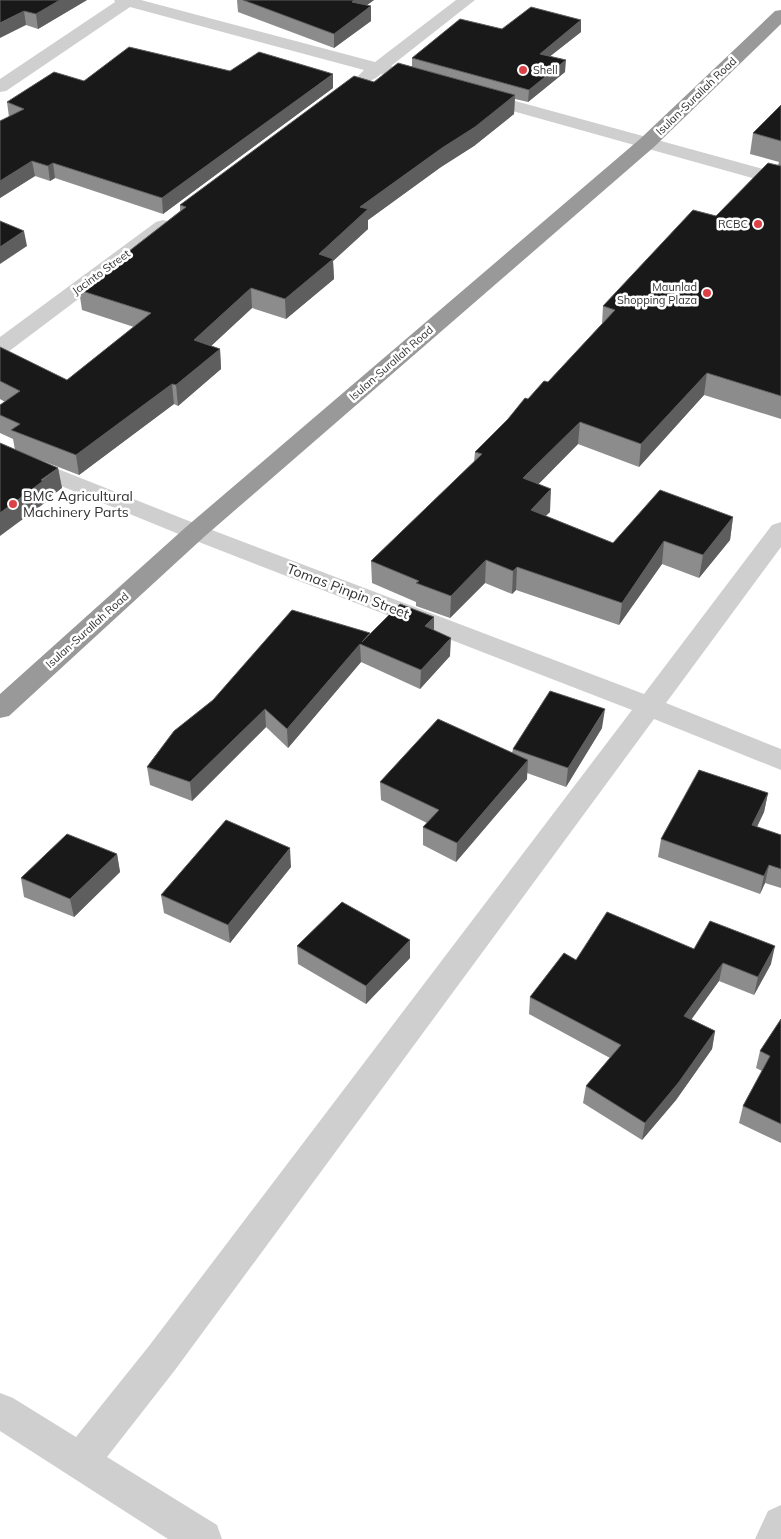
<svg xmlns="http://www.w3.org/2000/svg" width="781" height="1539" font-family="Mulish,sans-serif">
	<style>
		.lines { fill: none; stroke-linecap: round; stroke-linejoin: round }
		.minor { fill: #cfcfcf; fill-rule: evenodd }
		.highway { fill: #999; fill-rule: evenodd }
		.wall { fill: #8c8c8c }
		.shaded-wall { fill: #5e5e5e }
		.building { fill: #191919; stroke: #5e5e5e }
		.poi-dot { fill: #dc4146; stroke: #fff; stroke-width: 2 }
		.labels { text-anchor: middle; stroke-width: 5; stroke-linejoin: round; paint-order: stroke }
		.far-poi-label { font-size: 11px; fill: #323232; stroke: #fff; text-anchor: end }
		.far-street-label { font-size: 11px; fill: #323232; stroke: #fff }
		.poi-label { font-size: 14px; fill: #323232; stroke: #fff; text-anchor: start }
		.street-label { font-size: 14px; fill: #323232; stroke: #fff }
	</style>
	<rect width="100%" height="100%" fill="#fff"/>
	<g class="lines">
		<path class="minor" d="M114 0H141L375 62 456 0H475L391 66 429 76 432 80 429 84 423 85 381 74C374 80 370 82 361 80L358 76 364 70 130 7 6 91 0 92V79L115 2Z
			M479 91 781 174V186L473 100 470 96 473 92Z
			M163 220 170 222 173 226 170 230 8 352 0 353V337L156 222Z
			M0 446 204 527 644 694 772 525 781 522V547L666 703 781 749V770L654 719 175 1370 107 1457 217 1525 222 1539H168L0 1431V1393L13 1398 76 1437 149 1346 632 710 186 537 0 461Z
			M781 1505V1539H755L768 1511Z"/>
		<path class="highway" d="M781 10V24L654 147 204 537 9 716 0 718V694L186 527 640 139 775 11Z"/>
	</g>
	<path class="wall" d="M0 0H87L38 29 26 25Z
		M237 0H374L367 5 371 21 334 48 238 12Z
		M581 20V32L550 56 565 72 528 102 515 99 514 114 474 146 441 167 368 220V229L333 261 334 279 286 319 252 308 211 346 220 349 221 369 178 406 174 404 79 475 30 456 58 468 62 488 46 500V502L15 450 13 439 0 433V405L5 402 0 399V347L67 380 134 327 82 310 79 290 180 211V205L374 82 412 66V58L502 29Z
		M230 71 333 88 163 214 55 178 50 181 35 176 0 198V121L9 117 7 102 84 81Z
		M781 105V419L704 395 639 467 578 444 538 484 550 512 545 516 613 543 733 517 730 540 699 578 662 564 619 625 516 590 512 594 485 583 450 618 416 606V602L372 583 371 561 474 462 475 452 528 399 548 382 602 324 603 306 716 216 778 165 779 162 750 154 753 133Z
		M434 630 450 656 420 689 361 662 288 748 266 727 192 801 150 785 147 767 370 633V634Z
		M602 728 566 787 527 773V779L456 862 423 845V827L427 823 381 800 380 782 512 753 513 749Z
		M768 793 764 812 757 827 781 835V888L765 883 760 894 658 857 661 839Z
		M117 854 120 872 74 917 24 897 21 878Z
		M291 867 230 943 164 913 161 895Z
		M410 940V958L366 1004 298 964 297 946Z
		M694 949 771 964 754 995 719 981 691 1019 715 1031 712 1049 676 1100 642 1140 583 1103 586 1086 610 1058 529 1014 530 997 576 960Z
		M781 1019V1143L739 1123 743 1106 762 1071 756 1068 760 1051Z"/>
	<path class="shaded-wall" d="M60 0H87L38 29 36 14Z
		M354 0H374L352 16V2Z
		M371 6V21L334 48V34Z
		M24 11 26 25 0 38V23Z
		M581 20V32L539 65 540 54Z
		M566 60 565 72 528 102 529 90Z
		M333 74V88L163 214 162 198Z
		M515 95 514 114 474 146 441 167 368 220V229L333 261 334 279 286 319 285 299 319 254 360 207Z
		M32 161 35 176 0 198V181Z
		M53 163 55 178 50 181 48 166Z
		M24 231 27 246 0 264V247Z
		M251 288 252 308 196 360 194 340Z
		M220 349 221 369 178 406 176 385Z
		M707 373 704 395 639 467 641 444Z
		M172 384 174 404 79 475 76 455Z
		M580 422 578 444 522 501 523 478Z
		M58 468 62 488 46 500V502L0 536V513Z
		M551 489 550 512 529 532 531 510Z
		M733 517 730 540 699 578 703 555Z
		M664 541 662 564 619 625 622 603Z
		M486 560 485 583 450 618 451 596Z
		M517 567 516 590 512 594 513 571Z
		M434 617V635L425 626Z
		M451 638 450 656 420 689 421 670Z
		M360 644 361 662 288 748 287 729Z
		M265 709 266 727 192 801 190 782Z
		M605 709 602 728 566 787 568 768Z
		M528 760 527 779 456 862 457 843Z
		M768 793 764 812 749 843 752 825Z
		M290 848 291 867 230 943 228 925Z
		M117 854 120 872 74 917 70 899Z
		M769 865 765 883 760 894 764 876Z
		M410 940V958L366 1004V986Z
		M775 946 771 964 754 995 758 977Z
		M723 963 719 981 681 1034 684 1016Z
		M715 1031 712 1049 676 1100 642 1140 645 1123Z"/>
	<path class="building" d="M0 0H60L36 14 24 11 0 23Z
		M243 0H354L352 2 371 6 334 34Z
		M531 7 581 20 540 54 566 60 529 90 412 58 460 19 502 29Z
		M129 47 230 71 259 52 333 74 162 198 53 163 48 166 32 161 0 181V121L24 109 7 102 54 72 84 81Z
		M398 63 515 95 475 127 442 148 360 207 368 209 319 254 333 259 285 299 251 288 194 340 220 349 176 385 172 384 76 455 11 430 20 424 0 415V405L20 391 0 381V347L67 380 151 313 79 290 186 207 180 205 354 76 374 82Z
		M781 105V141L753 133Z
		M768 163 781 166V396L707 373 641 444 580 422 523 478 551 489 531 510 613 543 660 490 733 517 703 555 664 541 622 603 517 567 513 571 486 560 451 596 416 583 419 581 371 561 482 454 475 452 508 419 525 398 528 399 544 381 548 382 615 310 603 306 693 210 716 216Z
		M0 221 24 231 0 247Z
		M0 443 58 468 41 480 43 481 0 513Z
		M400 604 434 617 425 626 451 638 421 670 360 644 287 729 265 709 190 782 147 767 174 731 213 700 292 610 370 633 362 642Z
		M550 691 605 709 568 768 513 749Z
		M438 719 528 760 457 843 423 827 439 810 380 782Z
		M699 770 768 793 752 825 781 835V869L769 865 764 876 661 839Z
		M226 820 290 848 228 925 161 895Z
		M67 834 117 854 70 899 21 878Z
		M342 902 410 940 366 986 297 946Z
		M607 912 694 949 710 921 775 946 758 977 723 963 684 1016 715 1031 679 1082 645 1123 586 1086 621 1045 530 997 564 953 576 960Z
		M781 1019V1124L743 1106 770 1056 760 1051Z"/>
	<g class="poi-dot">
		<circle cx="523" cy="70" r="5"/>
		<circle cx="758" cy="224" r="5"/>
		<circle cx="707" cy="293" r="5"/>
		<circle cx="13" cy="504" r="5"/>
	</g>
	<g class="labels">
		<g class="far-poi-label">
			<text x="533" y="74" text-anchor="start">Shell</text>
			<text x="748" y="228">RCBC</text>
			<text x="697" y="291">Maunlad<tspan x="697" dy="13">Shopping Plaza</tspan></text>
		</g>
		<g class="far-street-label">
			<text transform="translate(696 96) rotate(-44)" y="4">Isulan-Surallah Road</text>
			<text transform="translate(101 272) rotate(-36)" y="4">Jacinto Street</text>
			<text transform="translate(391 363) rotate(-41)" y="4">Isulan-Surallah Road</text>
			<text transform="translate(87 630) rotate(-42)" y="4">Isulan-Surallah Road</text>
		</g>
		<g class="poi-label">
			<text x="23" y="501">BMC Agricultural<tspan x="23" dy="16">Machinery Parts</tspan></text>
		</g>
		<g class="street-label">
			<text transform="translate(348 591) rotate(21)" y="5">Tomas Pinpin Street</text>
		</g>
	</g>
</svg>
